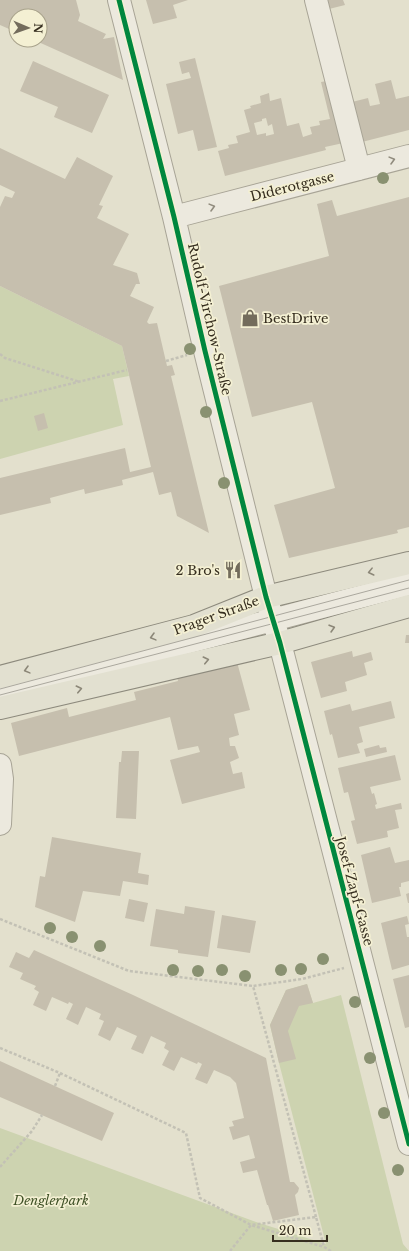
<svg xmlns="http://www.w3.org/2000/svg" width="409" height="1251" font-family="'Libre Baskerville',serif">
	<style>
		.green { fill: #cdd3b0 }
		.building { fill: #c6bfae; fill-rule: evenodd }
		.lines { fill: none; stroke-linecap: round; stroke-linejoin: round }
		.minor-casing { stroke: #a8a496; stroke-width: 24 }
		.major-casing { stroke: #8d8a7d; stroke-width: 24 }
		.path { stroke: #c3c1b5; stroke-width: 2.5; stroke-dasharray: 3 2; stroke-linecap: butt }
		.minor { stroke: #ece9de; stroke-width: 22 }
		.major { stroke: #e2e0d0; stroke-width: 22 }
		.tram { stroke: #aba89e; stroke-width: 1 }
		.cycleway-casing { stroke: #f4f0d3; stroke-width: 8 }
		.cycleway { stroke: #00873e; stroke-width: 5 }
		.tree { fill: #899171 }
		.oneway { stroke: #918c7e }
		.oneway2 { stroke: #8c8778 }
		.labels { text-anchor: middle; stroke-width: 3.5; stroke-linejoin: round; paint-order: stroke }
		.street-label { font-size: 13px; fill: #362e1f; stroke: #f4f0d3 }
		.poi-label { font-size: 13px; fill: #362e1f; stroke: #f4f0d3; text-anchor: start }
		.park-label { font-size: 13px; font-style: italic; fill: #3f5126; stroke: #f4f0d3 }
	</style>
	<rect width="100%" height="100%" fill="#e3e0cd"/>
	<path class="green" d="M0 286 122 346 129 376 113 379 123 425 0 459Z
		M307 984 313 1003 341 995 403 1244 409 1251H0V1128L256 1222 326 1244 279 1063 270 1025 286 990Z"/>
	<path class="building" d="M0 0H76L80 15 78 21 106 34 103 39 114 37 123 80 34 40H40V16H16V32L0 25Z
		M146 0H188L173 5 177 18 153 24Z
		M322 0H343L345 5 325 10Z
		M195 58 217 147 198 151 193 130 178 134 166 84 191 78 189 72 182 74 179 62Z
		M33 61 109 95 92 133 54 117 58 107 20 91Z
		M333 80 348 142 325 147 326 150 225 176 218 151 229 148 228 145 238 143 236 136 250 132 244 110 251 108 250 106 261 103 260 96 269 93 270 101 281 98 287 126 299 123 303 137 312 134 310 127 320 125 319 121 330 119 321 82ZM266 118 268 126 272 124 274 134 266 136V133L257 135 254 123 262 121V119Z
		M391 80 396 99 409 96V130L354 144 344 104 368 98 370 106 380 104 375 84Z
		M0 148 65 179 77 157 113 176 99 205 103 206 97 218 129 234 113 265 137 273 140 284H136L130 296 154 307 147 322 149 324 157 323 167 366 172 365 175 375 171 376 209 533 177 516 171 492 159 495 153 472 122 480 123 485 85 494 84 489 50 498 51 503 0 515V478L125 448 130 472 151 467 122 346 0 286V207L5 196 12 198 15 192 0 185Z
		M409 197V527L397 530 398 533 289 558 274 505 335 488 312 402 252 417 219 286 329 256 317 204 332 200 337 216Z
		M44 413 48 428 38 431 34 416Z
		M227 565 239 566V575L227 574Z
		M406 635H409V643H405Z
		M352 651 353 657 371 652 373 660 364 663 367 675 345 682 347 691 321 698 311 662Z
		M237 662 250 710 234 714 239 735 229 738 230 746H235L239 758 230 762 233 774 242 772 245 788 182 804 170 760 200 752 198 746 178 750 170 717 19 756 11 723 67 708 69 717 136 700 134 692 178 681 177 676Z
		M391 701 395 718 359 727 363 742 357 744 360 753 338 758 332 734 330 735 324 711 350 704 352 711Z
		M379 745 380 748 386 747 387 752 366 757 364 749Z
		M122 751H139L136 819 116 818 119 762H121Z
		M395 755 401 780 370 787 372 794 374 793 377 804 375 805 376 809 401 803 402 809 395 810 399 828 387 831 388 837 357 844 351 821 355 820 348 792 344 793 338 768Z
		M52 837 141 853 138 873 149 875 148 885 123 881 120 896 83 891 75 922 35 907 40 876 45 877Z
		M390 847 395 863 409 860V881L401 883V887H399L401 896 372 903 361 855Z
		M409 893V903H408L406 894Z
		M129 899 148 903 144 922 125 918Z
		M185 906 215 911 208 957 178 953V950L150 946 156 909 184 914Z
		M222 915 256 921 250 953 217 948Z
		M407 916 409 924 405 925 407 937H409V965L392 970 381 923Z
		M34 950 133 995 266 1058 290 1182H294L299 1188 298 1192 295 1195 299 1215 273 1221 268 1205H267L257 1170 243 1173 240 1162 255 1158 249 1135 233 1140 229 1127 234 1126 232 1121 244 1118 236 1083 230 1077 214 1070 207 1084 195 1079 202 1064 198 1062 197 1064 181 1057 174 1071 162 1065 169 1051 164 1048 166 1043 151 1036 143 1054 131 1049 137 1036 117 1027 110 1041 98 1035 104 1021 99 1019 101 1014 86 1007 78 1025 66 1019 73 1004 69 1002 68 1004 52 997 46 1011 33 1005 39 992 34 989 36 986 20 979 23 973 9 967 16 952 29 958Z
		M409 975V1027L405 1028 393 979Z
		M307 984 313 1003 299 1006 288 1031 296 1059 279 1063 270 1025 286 990Z
		M0 1061 114 1113 102 1141 0 1097Z"/>
	<g class="lines">
		<g class="minor-casing">
			<path id="minor" d="M119 0 174 217 205 351 266 597 280 643 409 1144
				M316 0 359 169
				M174 217 409 156
				M0 692 409 584
				M0 765 2 779 0 824"/>
		</g>
		<g class="major-casing">
			<path id="major" d="M0 677 194 626 266 597 409 563
				M0 708 280 643 409 606"/>
		</g>
		<path class="path" d="M0 354 5 358 80 382
			M166 361 187 355
			M0 401 127 370
			M0 919 129 971 253 986
			M0 1048 60 1073 186 1133 200 1198 251 1225 324 1247
			M55 1086 60 1073
			M0 1167 32 1131 42 1115
			M316 1217 253 986 302 979 344 968
			M230 1251 251 1225 316 1217 324 1247 331 1251"/>
		<use href="#minor" class="minor"/>
		<use href="#major" class="major"/>
		<path class="tram" d="M0 689 409 580
			M0 695 409 588"/>
		<g class="cycleway-casing">
			<path id="cycleway" d="M119 0 174 217 205 351 266 597 280 643 409 1144"/>
		</g>
		<use href="#cycleway" class="cycleway"/>
	</g>
	<g class="tree">
		<circle cx="383" cy="178" r="6"/>
		<circle cx="190" cy="349" r="6"/>
		<circle cx="206" cy="412" r="6"/>
		<circle cx="224" cy="483" r="6"/>
		<circle cx="50" cy="928" r="6"/>
		<circle cx="72" cy="937" r="6"/>
		<circle cx="100" cy="946" r="6"/>
		<circle cx="323" cy="959" r="6"/>
		<circle cx="301" cy="969" r="6"/>
		<circle cx="173" cy="970" r="6"/>
		<circle cx="222" cy="970" r="6"/>
		<circle cx="281" cy="970" r="6"/>
		<circle cx="198" cy="971" r="6"/>
		<circle cx="245" cy="976" r="6"/>
		<circle cx="355" cy="1002" r="6"/>
		<circle cx="370" cy="1058" r="6"/>
		<circle cx="384" cy="1113" r="6"/>
		<circle cx="398" cy="1170" r="6"/>
	</g>
	<defs><path id="oneway-chevron" d="M-2-3.5L2.5 0L-2 3.5" fill="none" stroke-width="1.6" stroke-linecap="round" stroke-linejoin="round"/></defs>
	<g class="oneway">
		<use href="#oneway-chevron" transform="translate(392 160) rotate(-15)"/>
		<use href="#oneway-chevron" transform="translate(212 207) rotate(-15)"/>
	</g>
	<g class="oneway2">
		<use href="#oneway-chevron" transform="translate(371 572) rotate(166)"/>
		<use href="#oneway-chevron" transform="translate(332 628) rotate(-16)"/>
		<use href="#oneway-chevron" transform="translate(153 637) rotate(165)"/>
		<use href="#oneway-chevron" transform="translate(206 660) rotate(-13)"/>
		<use href="#oneway-chevron" transform="translate(27 670) rotate(165)"/>
		<use href="#oneway-chevron" transform="translate(79 689) rotate(-13)"/>
	</g>
	<defs>
		<g id="shop-bare" transform="scale(1.38)"><path d="M-5-2.5h2.3a2.7 3.5 0 0 1 5.4 0H5L5.5 6h-11ZM-1.5-2.5h3a1.5 2.3 0 0 0-3 0Z" fill="#736c5c" stroke="#f4f0d3" stroke-width="2.5" paint-order="stroke"/></g>
		<g id="restaurant-bare" transform="scale(1.38)"><path d="M-5-6h1v4h1v-4h1v4h1v-4h1v5L-1.5 .5V6h-2V.5L-5-1ZM5-6V6H3V1.5H1.5Q1.5-4 5-6Z" fill="#736c5c" stroke="#f4f0d3" stroke-width="2.5" paint-order="stroke"/></g>
	</defs>
	<g fill-rule="evenodd">
		<use href="#shop-bare" x="250" y="318"/>
		<use href="#restaurant-bare" x="233" y="570"/>
	</g>
	<g class="labels">
		<g class="street-label">
			<text transform="translate(292 186) rotate(-14)" y="5">Diderotgasse</text>
			<text transform="translate(210 319) rotate(77)" y="5">Rudolf-Virchow-Straße</text>
			<text transform="translate(216 615) rotate(-20)" y="5">Prager Straße</text>
			<text transform="translate(355 891) rotate(75)" y="5">Josef-Zapf-Gasse</text>
		</g>
		<g class="poi-label">
			<text x="263" y="323">BestDrive</text>
			<text x="220" y="575" text-anchor="end">2 Bro's</text>
		</g>
		<g class="park-label">
			<text x="51" y="1205">Denglerpark</text>
		</g>
	</g>
	<g transform="translate(28 28) rotate(92)"><circle r="19" fill="#f4f0d3" stroke="#a8a28b"/>
	<path d="M0-3L7 15L0 10L-7 15Z" fill="#736c5c"/>
	<text y="-6" font-size="11" font-weight="bold" text-anchor="middle" fill="#362e1f">N</text>
	</g>
	<path d="M273 1235v6h54v-6" fill="none" stroke="#362e1f" stroke-width="2"/>
	<text x="279" y="1235" font-size="12" fill="#362e1f" stroke="#f4f0d3" stroke-width="3" paint-order="stroke">20 m</text>
</svg>
